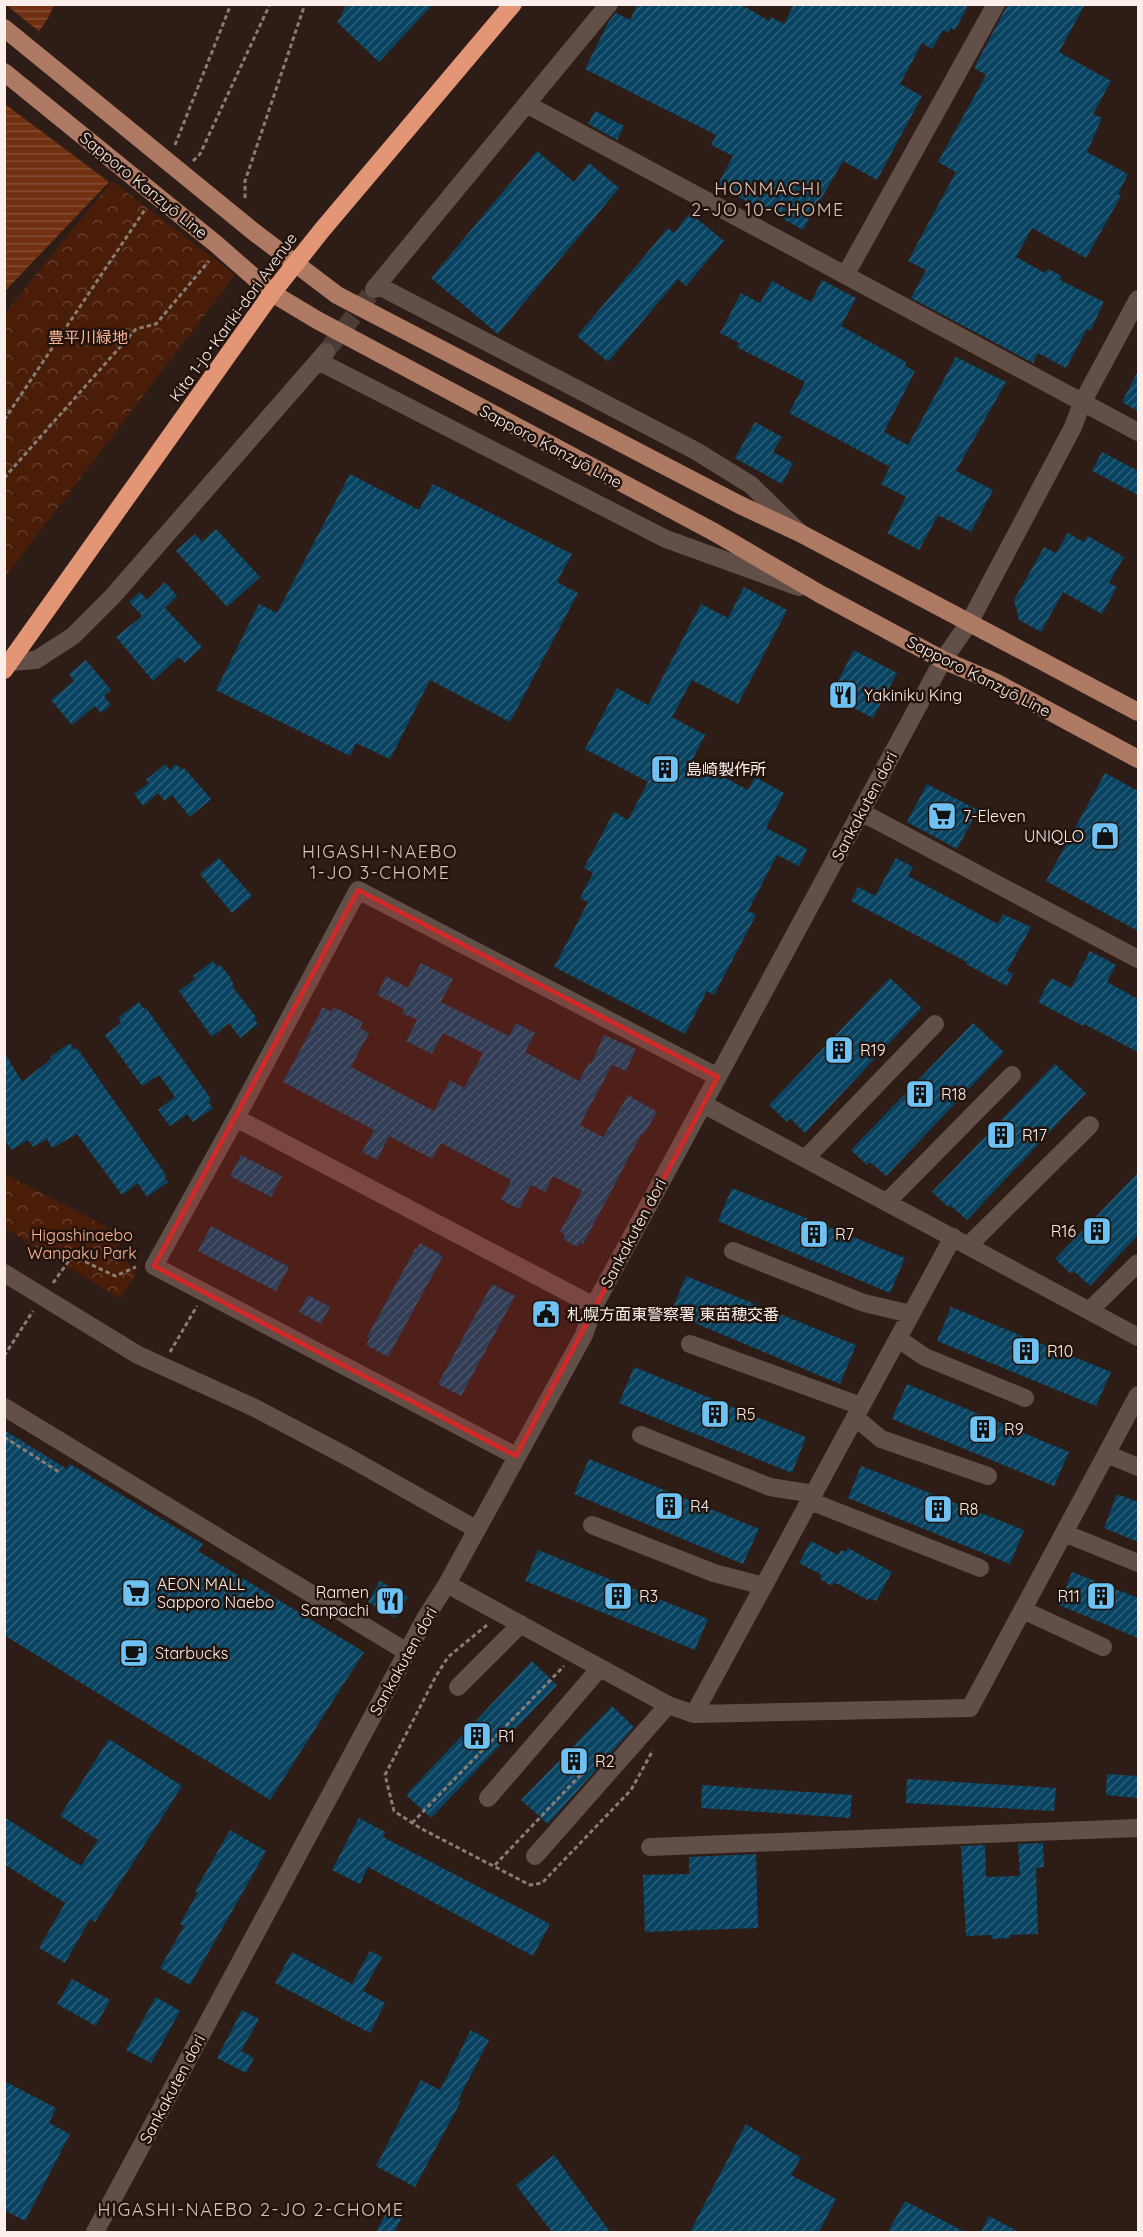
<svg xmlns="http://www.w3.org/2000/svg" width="1143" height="2237" font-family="Quicksand,'Noto Sans JP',sans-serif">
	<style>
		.forest { fill: url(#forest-crowns) }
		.water { fill: url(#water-rules) }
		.pier { fill: #2d1d16 }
		.building { fill: url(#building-hatch) }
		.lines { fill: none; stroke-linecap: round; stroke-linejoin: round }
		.minor-tunnel { stroke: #4c3c36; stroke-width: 18; stroke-dasharray: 18 9; stroke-linecap: butt }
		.path { stroke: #897b75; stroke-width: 3; stroke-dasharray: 4.5 3; stroke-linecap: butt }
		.minor { stroke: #624f47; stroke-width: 18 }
		.major { stroke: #af7a63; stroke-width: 18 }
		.highway { stroke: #e39676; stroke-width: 18 }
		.marked { fill: #d62828; fill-opacity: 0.2; stroke: #d62828; stroke-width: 4.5; stroke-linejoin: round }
		.labels { text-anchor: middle; stroke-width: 5; stroke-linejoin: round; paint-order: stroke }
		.street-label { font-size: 16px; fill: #faefea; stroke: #23130d }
		.park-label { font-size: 16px; fill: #fdb698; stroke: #23130d }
		.poi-label { font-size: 16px; fill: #faefea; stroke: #23130d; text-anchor: start }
		.neighbourhood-label { font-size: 18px; letter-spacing: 1.5px; fill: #d9c2b9; stroke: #23130d }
	</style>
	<defs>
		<pattern id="forest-crowns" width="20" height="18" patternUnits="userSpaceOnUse" patternTransform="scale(1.5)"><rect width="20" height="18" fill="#4a1d08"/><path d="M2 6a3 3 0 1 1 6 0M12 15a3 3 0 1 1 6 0" fill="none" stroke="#653e2c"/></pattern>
		<pattern id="water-rules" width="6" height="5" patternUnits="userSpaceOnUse" patternTransform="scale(1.5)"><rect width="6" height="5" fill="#703011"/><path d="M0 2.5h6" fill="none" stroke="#854e34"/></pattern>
		<pattern id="building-hatch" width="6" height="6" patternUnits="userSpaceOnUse" patternTransform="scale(1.5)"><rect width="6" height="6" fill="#084461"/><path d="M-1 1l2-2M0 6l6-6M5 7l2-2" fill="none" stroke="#2d5f78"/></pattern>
	</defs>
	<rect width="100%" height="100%" fill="#2d1d16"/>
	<path class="forest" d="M112 181 235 275 5 577V313Z
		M5 1174 105 1226 136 1275 120 1299 5 1228Z"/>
	<path class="water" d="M5 5H54L48 18 5 82Z
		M5 104 109 182 5 291Z"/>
	<path class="pier" d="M5 4 41 33 4 85V5Z"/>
	<path class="building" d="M346 4H433L379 62 337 22 341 17Z
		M638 4H740L769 21 771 17 784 24 794 4H969L955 30 951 28 948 33 943 30 932 49 922 43 900 84 922 96 877 180 843 161 803 230 755 203 754 205 717 186 733 156 711 145 716 135 585 69 609 21 616 13 630 20Z
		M1008 4H1085L1059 52 1111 81 1093 114 1102 118 1087 152 1128 174 1118 194 1121 196 1086 258 1032 228 1016 257 1045 273 1048 269 1062 276 1060 280 1104 302 1090 331 1087 329 1066 368 1038 353 1033 363 911 298 926 270 908 261 956 172 938 162 986 75 974 68Z
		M595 111 624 126 617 140 588 124Z
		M537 151 574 182 589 163 619 188 498 334 431 278Z
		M690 213 724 241 686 286 678 279 608 362 577 336 668 228 674 233Z
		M822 280 856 298 841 326 906 362 905 366 915 371 884 432 908 445 956 357 1006 382 956 471 993 490 971 532 938 515 919 550 887 533 906 497 881 484 890 467 789 413 805 382 737 347 739 343 720 333 741 293 760 303 772 281 811 302Z
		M1138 371V411L1122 402Z
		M755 422 782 437 773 452 793 463 782 484 735 458Z
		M1102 452 1138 471V495L1092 471Z
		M350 474 419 510 433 484 572 554 557 582 578 593 510 722 430 680 390 759 356 743 350 756 216 690 259 604 277 613Z
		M216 529 260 577 227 607 176 551 195 534 202 542Z
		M1068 533 1084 542 1088 536 1124 557 1109 583 1117 587 1102 614 1063 592 1041 632 1019 620 1014 600 1044 547 1056 553Z
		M165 582 177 596 165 608 202 647 185 663 179 657 153 681 116 637 142 616 129 602 140 592 147 600Z
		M744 587 787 610 738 704 692 680 672 717 705 735 692 760 748 790 755 777 784 793 766 828 807 849 799 866 777 855 748 911 756 915 714 995 707 991 685 1034 554 967 588 902 580 898 593 873 584 868 614 812 628 820 648 782 585 749 617 688 648 705 701 604 728 618Z
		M854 650 897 673 873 718 830 696Z
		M86 660 111 690 104 696 111 705 101 713 95 706 72 725 51 700 74 681 69 674Z
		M165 764 170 770 176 764 182 770 184 768 211 799 190 817 172 795 165 801 158 793 143 806 134 794 149 783 146 780Z
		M1105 773 1138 791V931L1046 881Z
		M927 784 978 810 957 849 907 822Z
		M219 858 252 896 232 913 200 874Z
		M896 858 913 867 908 876 998 924 1003 914 1031 927 1007 971 1013 974 1007 986 966 964 967 962 851 901 858 887 875 896Z
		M1090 951 1116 965 1107 982 1138 999V1052L1084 1024 1083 1026 1038 1002 1051 978 1071 988Z
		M213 961 217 967 220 965 230 977 234 985 232 986 256 1017 254 1019 258 1024 240 1038 229 1023 212 1037 179 991 195 979 193 976Z
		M421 963 453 979 441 1002 509 1036 516 1023 535 1033 525 1052 579 1081 589 1062 591 1064 604 1035 636 1049 626 1071 612 1065 580 1125 603 1137 628 1095 657 1112 644 1134 642 1133 583 1244 580 1242 577 1247 563 1239 565 1235 560 1232 582 1191 553 1176 545 1192 531 1185 519 1209 501 1200 511 1180 441 1143 432 1159 389 1136 377 1160 362 1152 374 1130 283 1082 323 1007 331 1012 334 1007 363 1022 360 1028 369 1033 351 1067 434 1111 450 1080 464 1088 483 1053 443 1033 432 1054 406 1041 417 1020 402 1013 404 1009 377 995 386 976 408 988Z
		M890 978 922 1008 805 1133 790 1118 787 1122 769 1105Z
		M139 1002 144 1009 146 1008 211 1099 208 1102 213 1108 193 1122 187 1114 170 1126 158 1110 175 1097 159 1075 142 1086 105 1035 121 1023 118 1018Z
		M973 1023 1004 1052 886 1176 870 1162 867 1165 851 1150Z
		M70 1043 75 1050 77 1048 166 1175 164 1177 168 1182 147 1197 138 1183 122 1195 77 1134 52 1148 47 1139 33 1147 28 1140 11 1150 7 1143H4V1052L22 1082 51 1059 50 1057Z
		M1055 1064 1086 1093 967 1220 950 1205 948 1207 932 1192Z
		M241 1155 282 1176 271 1197 230 1176Z
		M1138 1173V1235L1090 1286 1074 1271 1071 1274 1055 1259Z
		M732 1188 905 1258 890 1293 718 1221Z
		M211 1226 289 1267 276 1291 198 1251Z
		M420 1243 443 1256 388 1357 366 1345 370 1338 367 1337 415 1249H417Z
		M686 1276 856 1345 840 1384 671 1313Z
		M492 1284 515 1296 461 1396 438 1384Z
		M308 1295 330 1307 321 1324 299 1312Z
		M544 1299 558 1306 547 1329 533 1322Z
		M951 1307 1111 1372 1096 1406 937 1341Z
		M634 1367 806 1437 792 1473 619 1403Z
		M907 1384 1069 1452 1054 1486 892 1419Z
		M4 1430 67 1469 70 1464 203 1544 198 1551 364 1652 270 1800 4 1635Z
		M589 1459 759 1529 743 1564 574 1494Z
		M861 1466 1024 1530 1010 1564 848 1498Z
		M1117 1494 1138 1502V1542L1104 1528Z
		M811 1541 838 1555 841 1550 846 1552 848 1548 892 1572 876 1601 869 1598 868 1600 834 1582 832 1586 820 1579 822 1575 799 1563Z
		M538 1550 708 1619 695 1650 525 1581Z
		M1072 1572 1138 1598V1638L1059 1605Z
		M380 1581 408 1597 395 1618 368 1602Z
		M532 1661 557 1685 431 1818 406 1795Z
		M612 1706 634 1727 548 1824 521 1800Z
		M109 1739 182 1786 95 1922 90 1919 65 1963 39 1948 65 1903 4 1864V1817L81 1866 98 1840 60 1816Z
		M1107 1774 1138 1776V1798L1106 1795Z
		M907 1779 1056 1788 1054 1811 906 1803Z
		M702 1785 852 1795 850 1818 701 1808Z
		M359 1818 385 1832 383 1837 550 1924 533 1956 368 1867 360 1884 332 1870Z
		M230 1830 266 1851 190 1985 160 1968 184 1926 180 1924 198 1892 195 1891Z
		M1043 1843 1044 1867 1036 1868 1038 1934 1010 1935V1938L992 1939V1935L966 1936 961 1846 985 1845 986 1877 1020 1876 1018 1844Z
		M756 1854 758 1928 645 1932 643 1875 689 1874V1857Z
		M370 1951 382 1957 363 1991 385 2003 370 2033 275 1983 292 1952 352 1984Z
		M72 1979 110 2000 96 2026 57 2004Z
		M156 1997 180 2011 151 2063 126 2050Z
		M242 2010 259 2019 241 2051 254 2058 246 2073 217 2058Z
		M471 2030 489 2040 458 2100 461 2101 415 2187 376 2166 421 2080 440 2090Z
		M4 2081 56 2108 49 2123 70 2134 25 2221 4 2210Z
		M746 2124 801 2158 791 2175 836 2199 819 2232H690Z
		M554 2155 610 2232H552L516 2185Z
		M905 2201 965 2232H888Z
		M388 2210 402 2217 394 2232H376Z
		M989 2216 1019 2232H981Z"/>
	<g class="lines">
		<path class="minor-tunnel" d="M326 352 374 289"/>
		<path class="path" d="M175 145 231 4
			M193 161 200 154 270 4
			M245 198V181L305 4
			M4 420 146 208
			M4 478 136 329 156 324 209 261
			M53 1283 70 1259 82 1260 115 1276 136 1267
			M170 1352 197 1306
			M4 1356 33 1311
			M4 1437 59 1472
			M487 1625 448 1657 436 1676 385 1775 394 1811 420 1828 530 1885 542 1883 631 1790 653 1750
			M412 1823 564 1666
			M495 1865 587 1768"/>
		<path class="minor" d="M528 105 1138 432
			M846 274 996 4
			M377 285 696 451 751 485 798 531
			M374 289 609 4
			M318 361 666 539 799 587
			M10 662 36 660 73 636 112 597 326 352
			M861 812 1138 959
			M703 1104 1138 1337
			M236 1118 594 1306
			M806 1158 935 1024
			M887 1202 1012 1075
			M968 1246 1090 1125
			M733 1251 864 1303 911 1314
			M4 1273 138 1355 253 1407 348 1457 476 1529
			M1089 1311 1138 1263
			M898 1339 925 1357 1025 1398
			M690 1344 861 1406
			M4 1407 407 1652
			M855 1417 881 1439 988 1476
			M641 1435 770 1487 814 1494
			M1107 1454 1138 1467
			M516 1456 154 1266 236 1118 358 890 718 1077
			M810 1501 980 1568
			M592 1525 714 1573 764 1586
			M1064 1533 1138 1563
			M447 1584 668 1705 694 1714 970 1708 1138 1395
			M1023 1610 1103 1647
			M458 1687 521 1624
			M694 1714 953 1237
			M488 1798 600 1668
			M650 1847 1138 1828
			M535 1856 668 1705
			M95 2232 426 1617 447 1584 584 1335 594 1306 943 660 969 623 1073 427 1082 403 1138 299"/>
		<path class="major" d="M4 28 254 232 337 295 740 505 800 533 1138 712
			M4 72 216 244 272 293 317 320 714 532 820 594 943 660 995 682 1138 759"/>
		<path class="highway" d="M4 670 272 293 322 230 513 4"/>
	</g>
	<path class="marked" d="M358 890 718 1077 516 1456 154 1266Z"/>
	<defs>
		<g id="restaurant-square" transform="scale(1.5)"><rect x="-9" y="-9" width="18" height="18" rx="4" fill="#6ec2f3" stroke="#23130d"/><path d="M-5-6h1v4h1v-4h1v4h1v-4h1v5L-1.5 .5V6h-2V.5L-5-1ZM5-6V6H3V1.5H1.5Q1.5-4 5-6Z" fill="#111"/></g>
		<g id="building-square" transform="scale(1.5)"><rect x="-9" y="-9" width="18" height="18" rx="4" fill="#6ec2f3" stroke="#23130d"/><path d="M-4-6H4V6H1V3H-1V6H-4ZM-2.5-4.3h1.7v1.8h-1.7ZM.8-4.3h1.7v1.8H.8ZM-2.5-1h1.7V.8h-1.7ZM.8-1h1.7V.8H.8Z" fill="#111"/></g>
		<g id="supermarket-square" transform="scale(1.5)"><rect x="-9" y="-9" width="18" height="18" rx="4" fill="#6ec2f3" stroke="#23130d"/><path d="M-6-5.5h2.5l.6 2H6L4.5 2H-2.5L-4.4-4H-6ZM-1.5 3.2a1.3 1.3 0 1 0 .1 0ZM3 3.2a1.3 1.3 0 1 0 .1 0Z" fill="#111"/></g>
		<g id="shop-square" transform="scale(1.5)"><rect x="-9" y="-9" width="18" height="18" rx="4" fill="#6ec2f3" stroke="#23130d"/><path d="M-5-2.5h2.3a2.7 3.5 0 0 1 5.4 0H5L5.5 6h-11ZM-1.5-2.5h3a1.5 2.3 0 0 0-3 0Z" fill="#111"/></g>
		<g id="civic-square" transform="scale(1.5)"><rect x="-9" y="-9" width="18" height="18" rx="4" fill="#6ec2f3" stroke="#23130d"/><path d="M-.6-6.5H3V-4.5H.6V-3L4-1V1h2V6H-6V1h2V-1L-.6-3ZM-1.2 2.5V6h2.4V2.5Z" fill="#111"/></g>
		<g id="cafe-square" transform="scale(1.5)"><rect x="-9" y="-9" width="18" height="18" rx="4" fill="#6ec2f3" stroke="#23130d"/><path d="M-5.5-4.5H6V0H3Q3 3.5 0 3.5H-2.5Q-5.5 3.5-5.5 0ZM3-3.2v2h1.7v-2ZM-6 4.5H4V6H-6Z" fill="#111"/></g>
	</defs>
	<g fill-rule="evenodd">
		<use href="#restaurant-square" x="843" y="695"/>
		<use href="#building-square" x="665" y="769"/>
		<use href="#supermarket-square" x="942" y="816"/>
		<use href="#shop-square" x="1105" y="836"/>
		<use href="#building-square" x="839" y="1050"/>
		<use href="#building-square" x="920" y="1094"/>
		<use href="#building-square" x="1001" y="1135"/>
		<use href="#building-square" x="1097" y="1231"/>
		<use href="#building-square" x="814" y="1234"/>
		<use href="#civic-square" x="546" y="1314"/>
		<use href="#building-square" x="1026" y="1351"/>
		<use href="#building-square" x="715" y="1414"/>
		<use href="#building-square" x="983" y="1429"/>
		<use href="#building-square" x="669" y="1506"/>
		<use href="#building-square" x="938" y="1509"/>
		<use href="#supermarket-square" x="136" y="1593"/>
		<use href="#building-square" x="618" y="1596"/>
		<use href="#building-square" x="1101" y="1596"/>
		<use href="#restaurant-square" x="390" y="1601"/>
		<use href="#cafe-square" x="134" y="1653"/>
		<use href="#building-square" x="477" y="1736"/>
		<use href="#building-square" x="574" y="1761"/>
	</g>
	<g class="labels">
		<g class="street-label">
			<text transform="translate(144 185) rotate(39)" y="6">Sapporo Kanzyō Line</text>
			<text transform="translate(233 317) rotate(-54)" y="6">Kita 1-jo･Kariki-dori Avenue</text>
			<text transform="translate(551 446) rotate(28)" y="6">Sapporo Kanzyō Line</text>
			<text transform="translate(979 676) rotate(27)" y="6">Sapporo Kanzyō Line</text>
			<text transform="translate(864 806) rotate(-62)" y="6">Sankakuten dori</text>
			<text transform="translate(633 1233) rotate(-62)" y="6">Sankakuten dori</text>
			<text transform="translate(403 1661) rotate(-61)" y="6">Sankakuten dori</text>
			<text transform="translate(172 2089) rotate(-62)" y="6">Sankakuten dori</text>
		</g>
		<g class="park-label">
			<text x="88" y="343">豊平川緑地</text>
			<text x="82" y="1241">Higashinaebo<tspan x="82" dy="18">Wanpaku Park</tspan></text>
		</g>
		<g class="poi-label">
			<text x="864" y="701">Yakiniku King</text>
			<text x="686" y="775">島崎製作所</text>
			<text x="963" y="822">7-Eleven</text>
			<text x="1084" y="842" text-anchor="end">UNIQLO</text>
			<text x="860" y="1056">R19</text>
			<text x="941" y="1100">R18</text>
			<text x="1022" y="1141">R17</text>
			<text x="1076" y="1237" text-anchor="end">R16</text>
			<text x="835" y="1240">R7</text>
			<text x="567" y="1320">札幌方面東警察署 東苗穂交番</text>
			<text x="1047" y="1357">R10</text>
			<text x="736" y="1420">R5</text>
			<text x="1004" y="1435">R9</text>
			<text x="690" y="1512">R4</text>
			<text x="959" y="1515">R8</text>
			<text x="157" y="1590">AEON MALL<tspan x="157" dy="18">Sapporo Naebo</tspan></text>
			<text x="369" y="1598" text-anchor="end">Ramen<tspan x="369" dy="18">Sanpachi</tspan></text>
			<text x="639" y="1602">R3</text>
			<text x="1080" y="1602" text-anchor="end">R11</text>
			<text x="155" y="1659">Starbucks</text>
			<text x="498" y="1742">R1</text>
			<text x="595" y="1767">R2</text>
		</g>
		<g class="neighbourhood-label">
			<text x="768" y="195">HONMACHI<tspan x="768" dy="21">2-JO 10-CHOME</tspan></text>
			<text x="380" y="858">HIGASHI-NAEBO<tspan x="380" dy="21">1-JO 3-CHOME</tspan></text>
			<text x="251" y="2216">HIGASHI-NAEBO 2-JO 2-CHOME</text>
		</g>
	</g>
	<rect width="1143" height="2237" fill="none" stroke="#faefea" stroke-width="12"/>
</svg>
